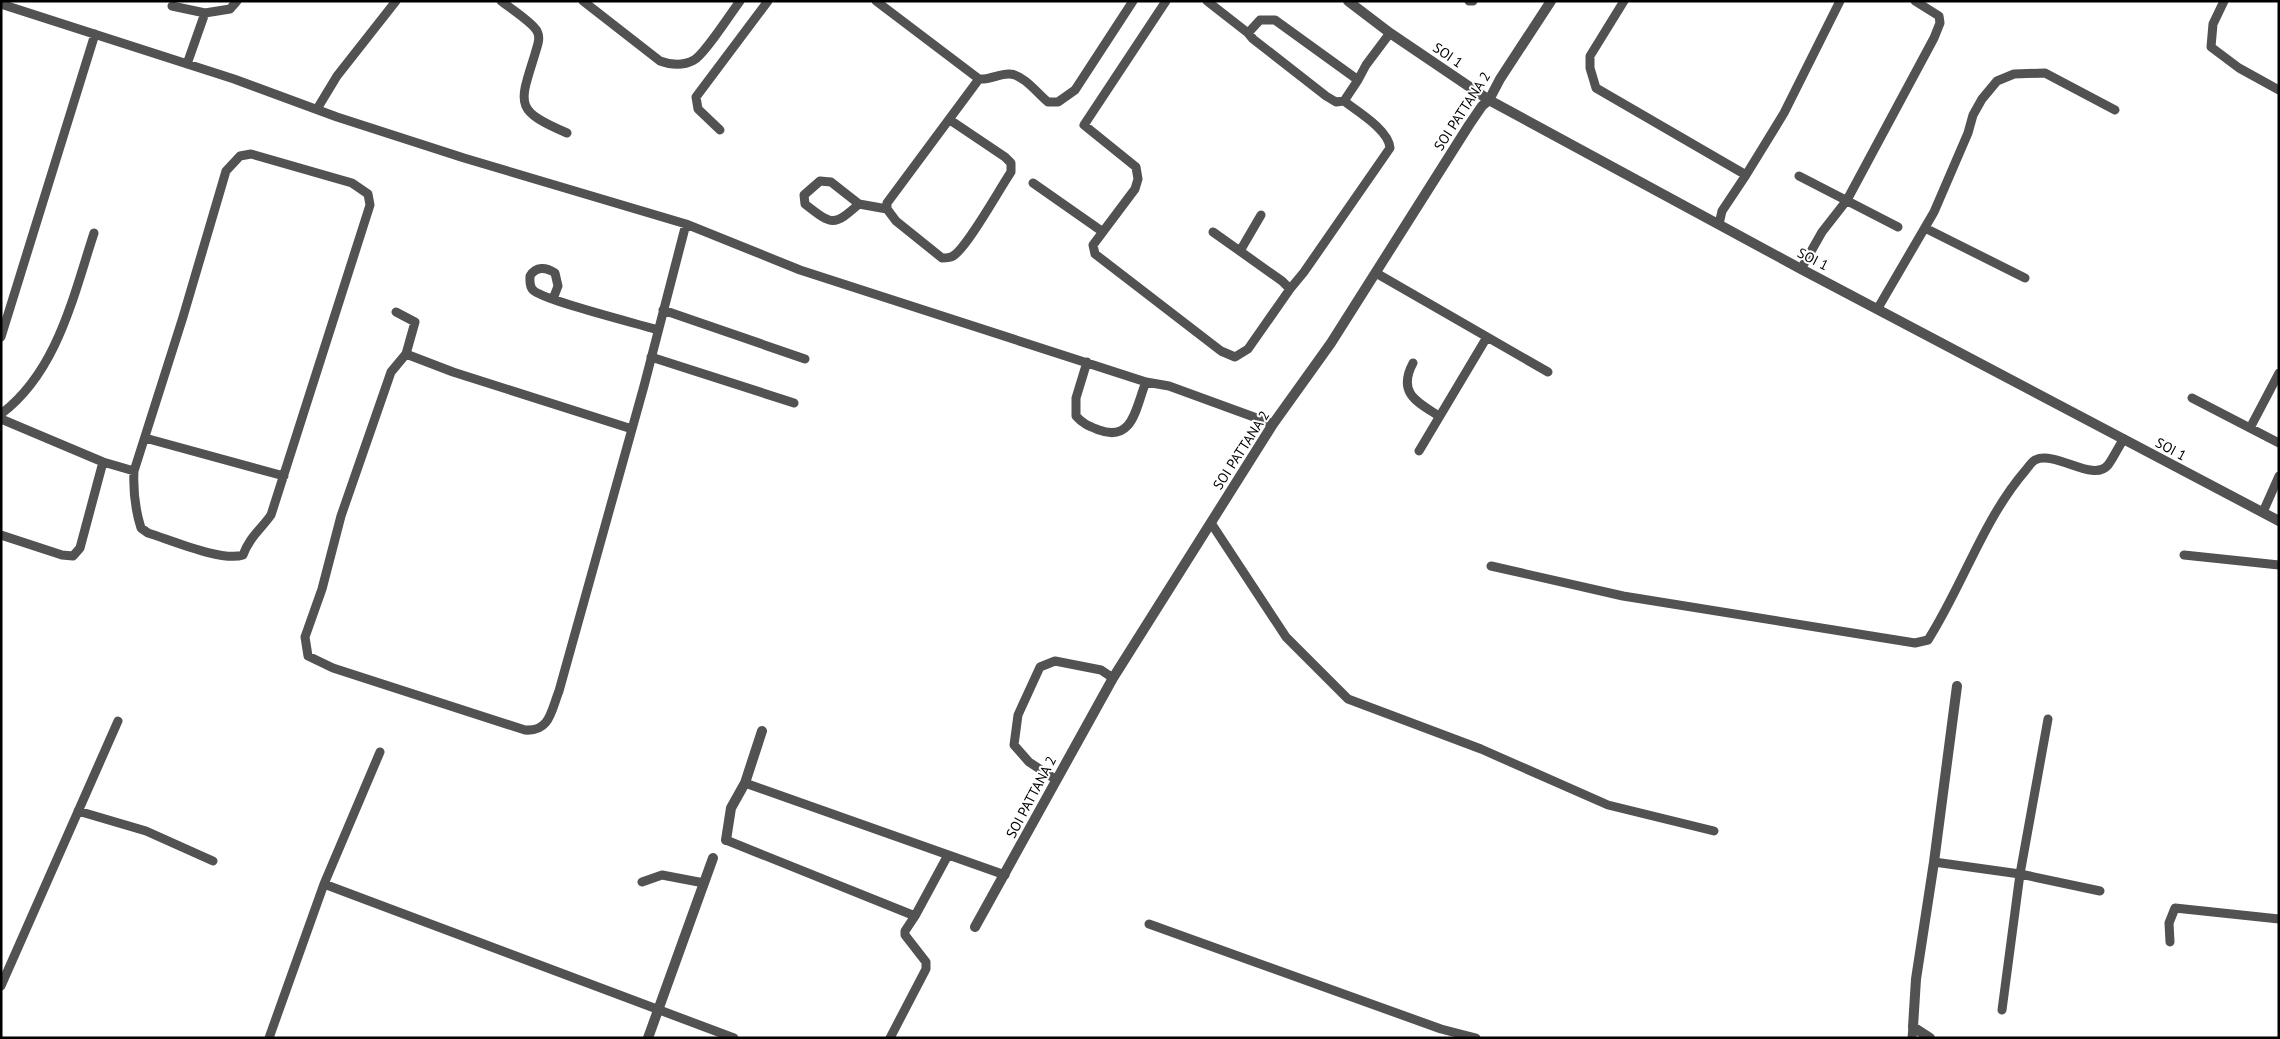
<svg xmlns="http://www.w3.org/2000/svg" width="2280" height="1039" font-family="'PT Sans',sans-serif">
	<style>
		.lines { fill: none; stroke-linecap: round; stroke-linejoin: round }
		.service { stroke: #525252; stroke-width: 9 }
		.minor { stroke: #525252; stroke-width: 10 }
		.labels { text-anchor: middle; stroke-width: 4; stroke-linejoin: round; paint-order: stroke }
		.street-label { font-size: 14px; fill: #000; stroke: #fff }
	</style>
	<rect width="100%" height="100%" fill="#fff"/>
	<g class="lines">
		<path class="service" d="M501 1C510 8 532 22 537 31 541 39 537 46 535 54 519 105 514 110 567 133
			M583 1 660 61C671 65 683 66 694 60 704 55 731 13 740 1
			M876 1 979 79C991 80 1000 73 1010 74 1024 75 1038 94 1048 102H1058L1075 90 1133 1
			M1166 1 1084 125 1136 167 1138 179 1135 189 1093 245 1095 254 1221 351 1235 357 1248 349 1290 289
			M1207 1 1248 33
			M1469 1H1473
			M1624 1 1590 56V68L1596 88 1746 175 1784 113 1840 1
			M2224 1 2213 24 2211 47 2239 68 2279 90
			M1 4 234 79 337 117 464 158 686 224 800 270 1146 382 1169 386 1273 424
			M172 6 205 13 187 64
			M205 13 230 9 237 1
			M1260 20H1275L1358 80 1344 101 1336 102 1326 96 1253 39 1248 33Z
			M1358 80 1366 65 1390 33
			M317 109 337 76 396 1
			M950 120 1005 157 1011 163V172C1000 188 967 248 953 256 950 258 946 258 942 258L896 221 887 209V203L979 79
			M720 130 698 109 696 97 768 1
			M251 154 352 183 368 194 370 205 271 515C261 529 249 538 243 555 222 562 171 540 148 533L141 528C135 509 133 491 134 471L183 317 226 171 240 156Z
			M1799 176 1898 227
			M1033 183 1103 232
			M859 204C833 227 832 225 805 204L804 195 820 181 831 182 859 204 887 209
			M1719 224 1722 211 1746 175
			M1925 228 2025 278
			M1213 232 1282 281 1290 289 1304 272 1390 148C1389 130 1357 111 1344 101
			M1240 251 1261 215
			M1801 269 1822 232 1847 200 1934 38 1940 23 1939 16 1915 1
			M1376 273 1548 372
			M553 299 558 286 555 273C546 267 536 266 530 276 530 281 529 286 533 290 542 300 639 324 658 330
			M1878 308 1934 212 1968 133 1973 115 1982 99 1997 81 2014 74 2045 73 2115 110
			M663 310 805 359
			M396 312 415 322 406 354 453 372 632 429
			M1 337 95 34
			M406 354 391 372 341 516 322 589 305 637 308 656 333 668 525 730C550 732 551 711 559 691L644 386 686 224
			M651 357 794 403
			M1087 362 1076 398V416C1083 424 1089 426 1099 430 1134 443 1136 405 1146 382
			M1413 363C1397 393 1417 402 1439 416
			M2192 398 2279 443
			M1 414C57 372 73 297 94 233
			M1 419 103 462 134 471
			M2250 428 2279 373
			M145 438 284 476
			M1419 451 1487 337
			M2263 512 2279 476
			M1211 523 1286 637 1348 699 1481 749 1608 805 1714 831
			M1 535 62 555 73 556 80 548 103 462
			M2184 555 2279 565
			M1491 566 1623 596 1915 643 1928 640C1963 585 1983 520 2025 471 2028 468 2031 462 2035 460 2056 450 2093 483 2108 465 2114 457 2118 447 2124 439
			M1055 779 1029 762 1014 745 1018 715 1040 667 1055 661 1101 670 1113 678
			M745 783 1005 875
			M78 811 146 831 213 861
			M726 840 915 916 948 855
			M1934 862 2020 874 2048 719
			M642 882 662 875 704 883
			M324 884 380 752
			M1149 924 1441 1029 1476 1038
			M2170 942 2169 923 2175 908 2279 919
			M1 986 118 721
			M2002 1010 2020 874 2100 891
			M269 1038 324 884 734 1038
			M890 1038 926 969V962L905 935V931L915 916
			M1912 1038 1913 1027"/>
		<path class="minor" d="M1348 1 1390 33 1489 100 1801 269 2279 521
			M726 840 731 808 745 783 762 731
			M975 927 1113 678 1273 424 1331 343 1469 125 1482 106 1489 100 1500 79 1551 1
			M648 1038 713 858
			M1930 1038 1913 1027 1916 979 1934 862 1957 686"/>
	</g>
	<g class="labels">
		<g class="street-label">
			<text transform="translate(1448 55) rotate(34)" y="5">SOI 1</text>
			<text transform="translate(1462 111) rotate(-57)" y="5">SOI PATTANA 2</text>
			<text transform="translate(1813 259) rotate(27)" y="5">SOI 1</text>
			<text transform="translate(2171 449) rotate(28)" y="5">SOI 1</text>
			<text transform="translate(1241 450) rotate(-57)" y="5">SOI PATTANA 2</text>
			<text transform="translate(1031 797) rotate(-62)" y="5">SOI PATTANA 2</text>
		</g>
	</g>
	<rect width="2280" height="1039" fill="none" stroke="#000000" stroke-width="5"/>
</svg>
